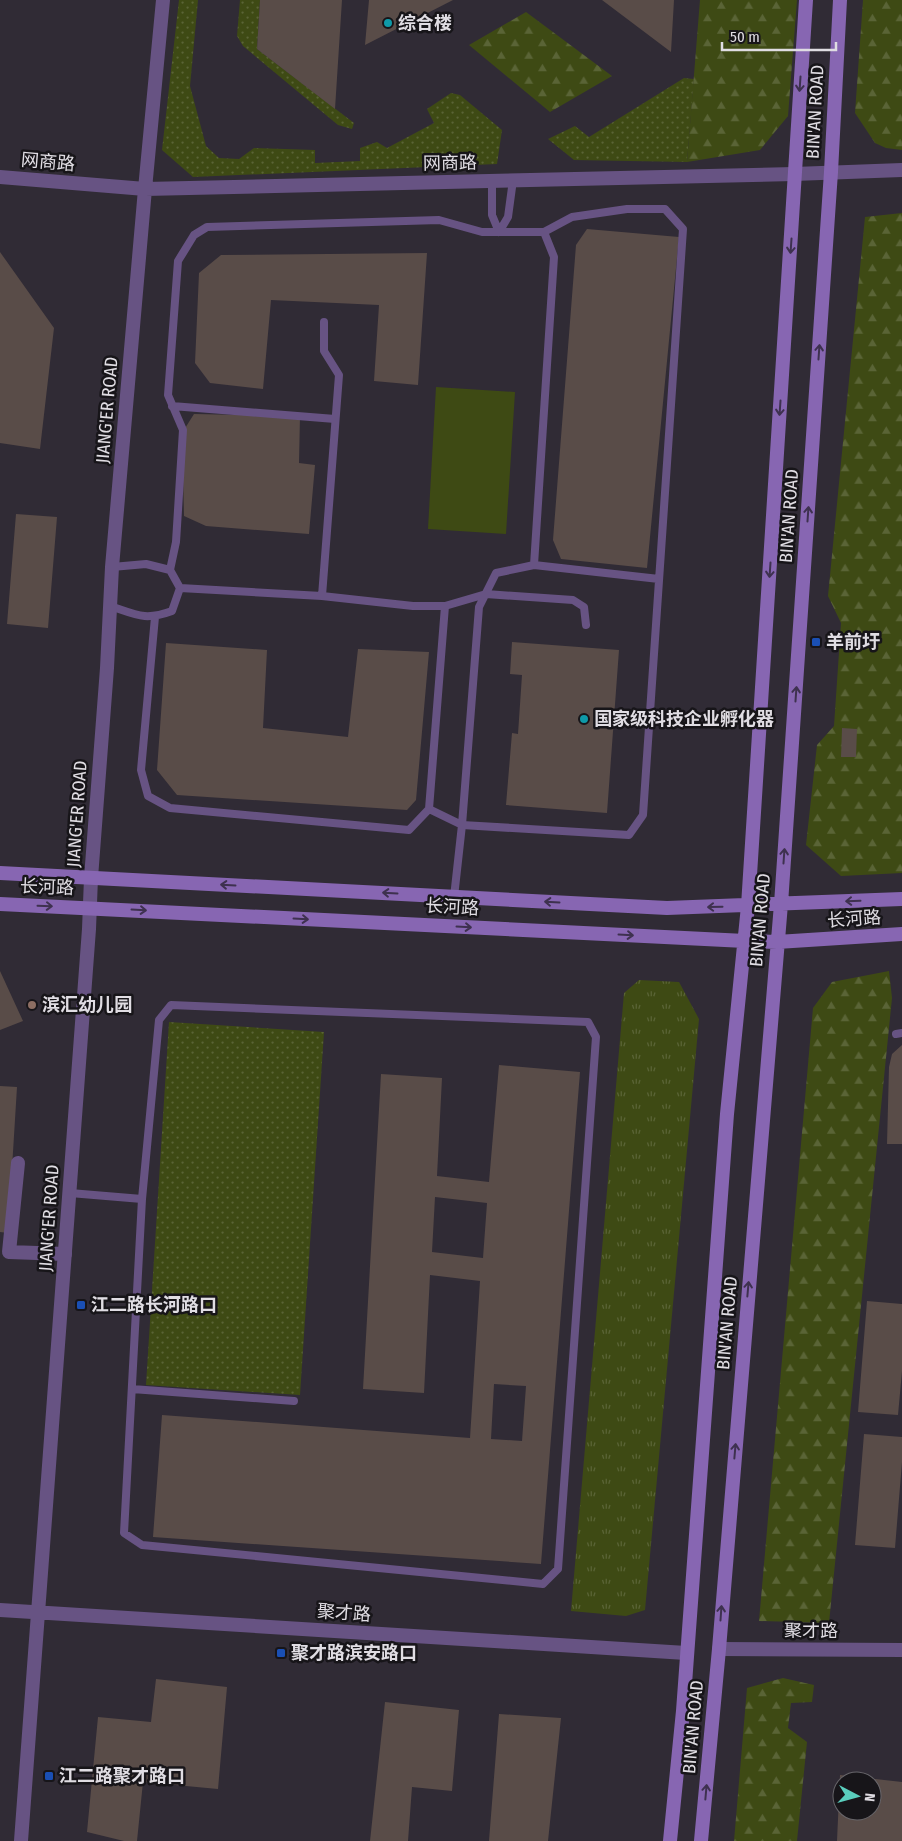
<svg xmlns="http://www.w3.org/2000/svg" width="902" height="1841" font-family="'Fira Sans Condensed','Noto Sans SC',sans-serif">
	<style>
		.grass { fill: url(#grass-dots) }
		.forest { fill: url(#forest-firs) }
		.park { fill: url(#park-tufts) }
		.pitch { fill: #3e4a14 }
		.building { fill: #594c48; fill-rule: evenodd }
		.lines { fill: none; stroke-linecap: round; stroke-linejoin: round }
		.service { stroke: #675383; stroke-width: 8 }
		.minor { stroke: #675383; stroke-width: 14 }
		.tertiary { stroke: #675383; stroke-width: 14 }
		.secondary { stroke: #8766b2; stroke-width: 14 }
		.oneway { stroke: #3e314f }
		.culture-dot { fill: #0f9aa8; stroke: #171519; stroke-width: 2 }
		.transit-dot { fill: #1a4fb4; stroke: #171519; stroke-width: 2 }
		.education-dot { fill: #8d6e63; stroke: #171519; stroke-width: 2 }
		.labels { text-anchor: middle; stroke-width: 5; stroke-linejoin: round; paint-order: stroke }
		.poi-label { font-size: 18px; font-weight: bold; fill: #e0dde3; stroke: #171519; text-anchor: start }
		.street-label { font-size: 18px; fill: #e0dde3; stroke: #171519 }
	</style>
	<defs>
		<pattern id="grass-dots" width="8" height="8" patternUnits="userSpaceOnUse" patternTransform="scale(1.25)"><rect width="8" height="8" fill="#3e4a14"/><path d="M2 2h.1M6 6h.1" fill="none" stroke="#5a6436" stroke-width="1.8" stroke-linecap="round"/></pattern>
		<pattern id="forest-firs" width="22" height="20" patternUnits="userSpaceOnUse" patternTransform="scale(1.25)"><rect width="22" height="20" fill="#3e4a14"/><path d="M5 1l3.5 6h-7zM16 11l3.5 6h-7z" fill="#5a6436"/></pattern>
		<pattern id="park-tufts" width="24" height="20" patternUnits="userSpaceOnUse" patternTransform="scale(1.25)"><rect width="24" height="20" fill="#3e4a14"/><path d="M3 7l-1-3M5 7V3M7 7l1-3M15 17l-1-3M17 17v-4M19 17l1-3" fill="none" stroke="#5a6436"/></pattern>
	</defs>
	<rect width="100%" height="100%" fill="#302b35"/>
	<path class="grass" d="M179 0H198L190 86 206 146 219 158 239 159 254 148 315 150V163L360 161V148L377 142 387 148 434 123 427 109 451 93 460 95 502 130 497 164 193 177 162 150Z
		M240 0H260L257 49 354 123 352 129 338 125 243 46 237 36Z
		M684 78 694 79 687 162 574 160 548 139 575 126 589 137Z
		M169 1022 324 1032 300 1395 146 1385Z"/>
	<path class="forest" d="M700 0H797L788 116 760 150 687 162Z
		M863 0H902V150L886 148 875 143 855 113Z
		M526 12 612 76 550 112 469 45Z
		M902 213V873L841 876 806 845 817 745 834 726 841 623 828 596 865 217Z
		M889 971 892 998 829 1623 759 1621 813 1008 832 982Z
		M783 1678 814 1685 812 1702 791 1703 788 1728 807 1742 797 1841H734L747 1688Z"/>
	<path class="park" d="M639 980 679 982 699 1019 645 1610 626 1616 571 1611 624 993Z"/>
	<path class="pitch" d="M436 387 515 392 506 534 428 529Z"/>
	<path class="building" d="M260 0H342L335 109 257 49Z
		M369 0H453L365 45Z
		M602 0H674L671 52Z
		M587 229 679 237 647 568 561 559 553 540 576 245Z
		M0 252 54 328 40 449 0 443Z
		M427 253 418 385 374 381 379 305 271 300 263 389 210 383 195 363 199 273 221 255Z
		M194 414 300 416 299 463 315 465 309 534 206 526 184 516 182 433Z
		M16 514 57 517 48 628 7 624Z
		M512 642 619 650 607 813 506 805 512 733 518 734 522 675 510 674Z
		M166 643 267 650 263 728 348 737 358 649 429 652 416 800 407 810 177 795 157 770Z
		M842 728 857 729 856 757H841Z
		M0 971 23 1021 0 1030Z
		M902 1045V1144H887L889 1067 892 1054Z
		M499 1065 580 1072 541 1564 153 1537 162 1415 470 1438 480 1281 430 1275 424 1393 363 1389 381 1074 442 1078 437 1176 489 1182ZM435 1197 487 1203 483 1258 432 1252ZM494 1384 526 1386 522 1441 491 1439Z
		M0 1086 17 1087 8 1233 0 1232Z
		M867 1301 902 1304V1371L898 1415 858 1412Z
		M864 1434 902 1437V1462L895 1548 855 1545Z
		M156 1679 227 1687 218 1789 143 1782 137 1841H124L87 1832 98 1717 151 1722Z
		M385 1702 459 1710 452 1791 412 1787 408 1841H370Z
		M499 1714 561 1718 548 1841H489Z
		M840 1775 902 1782V1841H837ZM842 1781H872V1811H842Z"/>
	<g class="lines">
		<path class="service" d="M492 181V215L499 232 508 217 513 180
			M172 406 335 419
			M534 565 554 257 544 232
			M170 570 176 542 183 430 168 395 178 261 194 235 207 227 439 220 482 232H544L572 217 627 209H665L683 229 643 815 629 835 462 825 429 809
			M322 596 339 375 324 351V322
			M110 606C137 615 145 621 172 611L180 588 170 570 146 564 112 567
			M445 606 486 594 573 600 584 607 586 625
			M155 617 141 770 148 796 170 808 409 830 429 809 445 606H413L322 596 180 588
			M454 897 462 825 479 607 496 573 534 565 659 579
			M896 1034 902 1033
			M70 1193 142 1199 124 1533 142 1545 543 1584 558 1569 596 1037 588 1022 171 1005 159 1020 142 1199
			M132 1389 294 1401"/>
		<path class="minor" d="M18 1163 9 1252 65 1254"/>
		<path class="tertiary" d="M0 177 145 189 794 174 902 170
			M0 1610 686 1653
			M719 1649 902 1650
			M21 1841 89 929 91 878 107 668 112 567 145 189 163 0"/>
		<path class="secondary" d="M0 873 667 908 902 899
			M0 904 745 941 777 942 902 934
			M670 1841 683 1711 727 1114 748 906 806 0
			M701 1841 719 1649 781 904 831 172 840 0"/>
	</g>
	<defs><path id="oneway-shaft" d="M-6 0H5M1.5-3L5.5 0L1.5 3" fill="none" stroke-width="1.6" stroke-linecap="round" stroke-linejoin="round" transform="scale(1.25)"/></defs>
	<g class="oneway">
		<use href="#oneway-shaft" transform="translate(800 84) rotate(94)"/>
		<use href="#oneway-shaft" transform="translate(791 246) rotate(94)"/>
		<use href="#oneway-shaft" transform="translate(819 352) rotate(-86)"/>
		<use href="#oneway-shaft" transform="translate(780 408) rotate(94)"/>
		<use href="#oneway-shaft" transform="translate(808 514) rotate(-86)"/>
		<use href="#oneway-shaft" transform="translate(770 570) rotate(94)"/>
		<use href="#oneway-shaft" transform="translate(796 694) rotate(-86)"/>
		<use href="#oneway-shaft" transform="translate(784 856) rotate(-86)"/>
		<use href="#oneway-shaft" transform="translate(228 885) rotate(-177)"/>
		<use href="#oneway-shaft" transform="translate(390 893) rotate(-177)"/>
		<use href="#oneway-shaft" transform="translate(853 901) rotate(178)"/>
		<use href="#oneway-shaft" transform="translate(552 902) rotate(-177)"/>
		<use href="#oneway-shaft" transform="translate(45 906) rotate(2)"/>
		<use href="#oneway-shaft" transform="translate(715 907) rotate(179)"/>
		<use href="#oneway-shaft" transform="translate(139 910) rotate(3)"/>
		<use href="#oneway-shaft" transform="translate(301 919) rotate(3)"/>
		<use href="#oneway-shaft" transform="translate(464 927) rotate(3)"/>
		<use href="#oneway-shaft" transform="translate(626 935) rotate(3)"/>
		<use href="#oneway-shaft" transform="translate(748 1289) rotate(-85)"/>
		<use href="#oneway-shaft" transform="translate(735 1451) rotate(-85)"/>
		<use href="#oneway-shaft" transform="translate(721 1613) rotate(-86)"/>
		<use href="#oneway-shaft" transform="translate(706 1792) rotate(-85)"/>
	</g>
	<g class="culture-dot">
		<circle cx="388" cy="23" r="5"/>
		<circle cx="584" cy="719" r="5"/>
	</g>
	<g class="transit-dot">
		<rect x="811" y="637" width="10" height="10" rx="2.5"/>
		<rect x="76" y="1300" width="10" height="10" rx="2.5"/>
		<rect x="276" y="1648" width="10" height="10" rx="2.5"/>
		<rect x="44" y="1771" width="10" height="10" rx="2.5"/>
	</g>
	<circle class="education-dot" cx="32" cy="1005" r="5"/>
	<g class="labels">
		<g class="poi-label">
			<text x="398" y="29">综合楼</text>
			<text x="826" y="648">羊前圩</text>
			<text x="594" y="725">国家级科技企业孵化器</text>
			<text x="42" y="1011">滨汇幼儿园</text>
			<text x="91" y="1311">江二路长河路口</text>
			<text x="291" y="1659">聚才路滨安路口</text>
			<text x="59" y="1782">江二路聚才路口</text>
		</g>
		<g class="street-label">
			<text transform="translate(815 112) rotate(-87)" y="6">BIN'AN ROAD</text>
			<text transform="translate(48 162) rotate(5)" y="6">网商路</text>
			<text transform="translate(450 163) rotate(-1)" y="6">网商路</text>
			<text transform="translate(107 410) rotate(-85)" y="6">JIANG'ER ROAD</text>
			<text transform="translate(789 516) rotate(-86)" y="6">BIN'AN ROAD</text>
			<text transform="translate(77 814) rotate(-86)" y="6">JIANG'ER ROAD</text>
			<text transform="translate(47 887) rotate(2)" y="6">长河路</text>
			<text transform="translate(452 907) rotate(3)" y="6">长河路</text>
			<text transform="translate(854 919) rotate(-4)" y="6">长河路</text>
			<text transform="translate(760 920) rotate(-85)" y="6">BIN'AN ROAD</text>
			<text transform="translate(49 1218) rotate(-86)" y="6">JIANG'ER ROAD</text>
			<text transform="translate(727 1323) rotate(-85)" y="6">BIN'AN ROAD</text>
			<text transform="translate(344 1613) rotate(4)" y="6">聚才路</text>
			<text x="811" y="1637">聚才路</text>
			<text transform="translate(693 1727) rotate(-85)" y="6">BIN'AN ROAD</text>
		</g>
	</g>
	<g transform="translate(857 1796) rotate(96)"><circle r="24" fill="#171519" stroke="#67656a"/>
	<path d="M0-4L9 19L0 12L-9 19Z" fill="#5acebd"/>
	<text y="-8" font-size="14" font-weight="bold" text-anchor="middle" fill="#e0dde3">N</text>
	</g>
	<path d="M722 42v8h114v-8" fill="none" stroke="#e0dde3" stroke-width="2.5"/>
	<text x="730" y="42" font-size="15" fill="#e0dde3" stroke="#171519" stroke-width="4" paint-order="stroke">50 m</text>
</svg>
